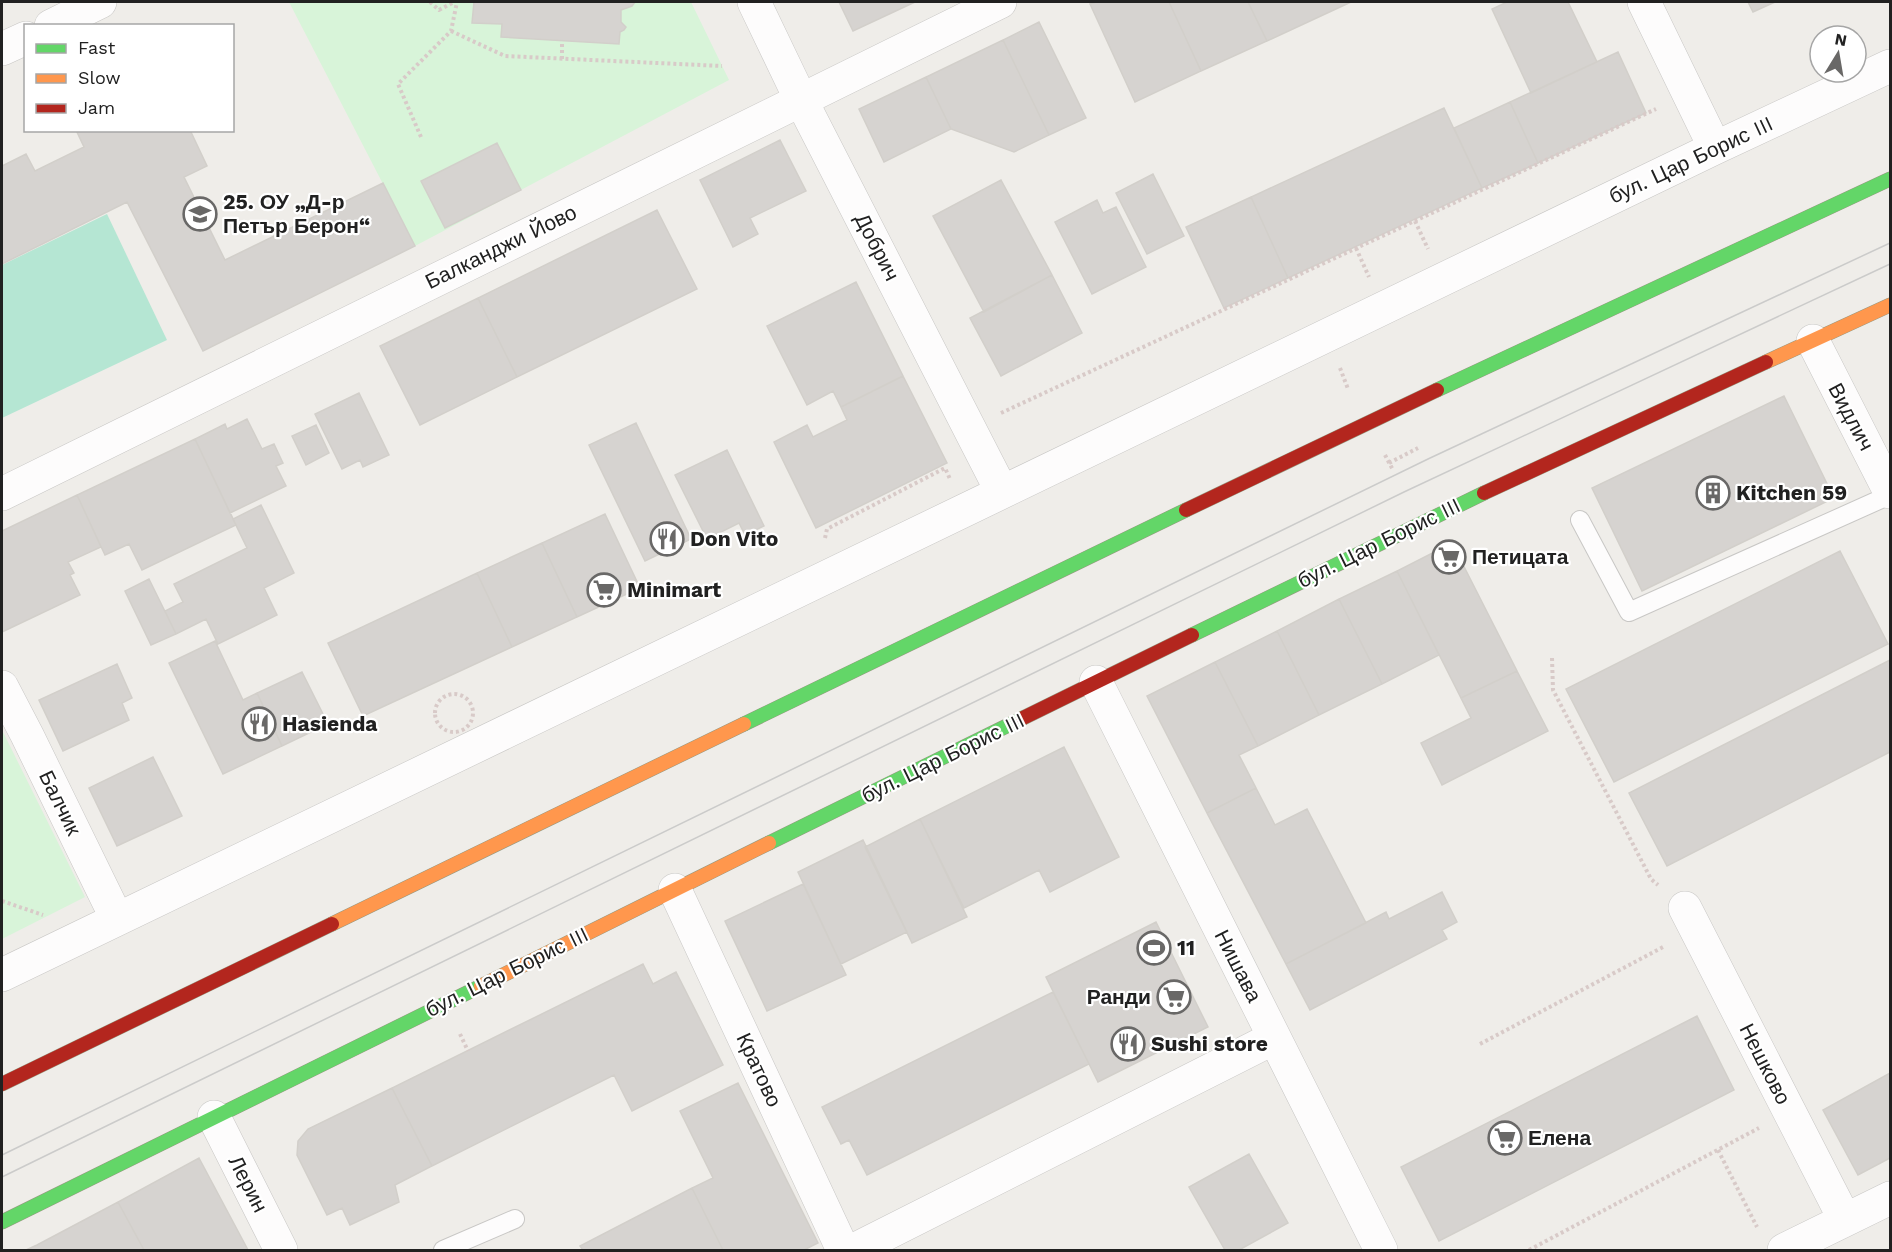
<svg xmlns="http://www.w3.org/2000/svg" width="1892" height="1252" font-family="'Work Sans',sans-serif">
	<style>
		.park { fill: #d8f4d9 }
		.pitch { fill: #b5e6d3 }
		.building { fill: #d6d3d0; stroke: #d2cfca; stroke-width: 1.5 }
		.lines { fill: none; stroke-linecap: round; stroke-linejoin: round }
		.lane-casing { stroke: #c8c7c5; stroke-width: 20 }
		.street-casing { stroke: #c8c7c5; stroke-width: 34 }
		.fast-casing { stroke: #969980; stroke-width: 15 }
		.slow-casing { stroke: #969980; stroke-width: 15 }
		.jam-casing { stroke: #969980; stroke-width: 15 }
		.path { stroke: #d8cac8; stroke-width: 4; stroke-dasharray: 3 3; stroke-linecap: butt }
		.lane { stroke: #fdfcfc; stroke-width: 18 }
		.street { stroke: #fdfcfc; stroke-width: 33 }
		.fast { stroke: #63d668; stroke-width: 14 }
		.slow { stroke: #ff974d; stroke-width: 14 }
		.jam { stroke: #b3261e; stroke-width: 14 }
		.tram { stroke: #cbcbca; stroke-width: 1.5 }
		.labels { text-anchor: middle; stroke-width: 4.5; stroke-linejoin: round; paint-order: stroke }
		.street-label { font-size: 21px; fill: #212121; stroke: #fff }
		.poi-label { font-size: 21px; font-weight: bold; fill: #212121; stroke: #fff; text-anchor: start }
	</style>
	<rect width="100%" height="100%" fill="#efede9"/>
	<path class="park" d="M289 2H691L729 80 415 246Z
		M2 730 85 897 2 939Z"/>
	<path class="pitch" d="M107 214 167 340 2 418V265Z"/>
	<path class="building" d="M474 2H635L632 6 621 10V22L626 27 624 30 620 32 619 44 501 37 502 24 472 23Z
		M839 2H915L853 31Z
		M1096 2H1169L1201 71 1135 102 1090 4Z
		M1169 2H1248L1267 41 1201 71Z
		M1248 2H1351L1267 41Z
		M1507 2H1568L1597 62 1531 93 1492 9Z
		M1748 2H1775L1753 12Z
		M1039 22 1086 118 1049 135 1003 40Z
		M1003 40 1049 135 1014 152 951 129 926 77Z
		M1618 52 1646 113 1538 163 1510 102Z
		M926 77 951 129 884 162 859 109Z
		M1510 102 1538 163 1482 188 1454 128Z
		M1444 108 1482 188 1288 278 1251 197Z
		M76 130H190L207 166 184 177 225 260 383 183 415 246 203 351 127 202 2 264V166L26 154 35 171 84 147Z
		M780 140 806 191 750 218 758 234 733 247 700 180Z
		M497 143 521 190 445 228 421 181Z
		M1153 174 1184 236 1147 254 1116 193Z
		M1001 180 1052 275 984 312 933 216Z
		M1251 197 1288 278 1224 308 1186 227Z
		M1097 200 1103 213 1116 207 1146 267 1092 294 1055 222Z
		M657 210 697 289 517 377 478 298Z
		M1052 275 1082 333 1001 376 970 318Z
		M856 282 903 376 841 407 833 391 807 405 767 326Z
		M478 298 517 377 420 425 380 346Z
		M903 376 947 463 816 528 774 442 807 425 813 437 847 420 841 407Z
		M359 393 389 455 363 467 360 460 342 469 315 414Z
		M1784 396 1834 498 1642 591 1592 488Z
		M247 419 262 449 274 444 283 463 276 466 286 486 230 513 195 439 225 424 227 429Z
		M636 423 691 539 645 561 589 445Z
		M316 425 329 453 306 465 292 436Z
		M195 439 236 525 142 570 129 544 105 555 77 495Z
		M727 450 764 526 745 535 739 523 707 539 675 475Z
		M77 495 101 547 68 562 74 573 70 575 80 595 2 632V531Z
		M261 505 294 573 264 588 277 615 218 644 206 619 176 634 165 611 183 602 174 584 247 548 233 519Z
		M605 514 640 588 577 617 542 543Z
		M542 543 577 617 512 647 477 573Z
		M1452 543 1517 671 1461 698 1397 571Z
		M1840 551 1888 644 1614 782 1566 689Z
		M1397 571 1439 655 1382 684 1339 599Z
		M477 573 512 647 363 716 328 643Z
		M149 579 176 634 151 645 125 591Z
		M1339 599 1382 684 1319 715 1277 631Z
		M1277 631 1319 715 1258 746 1215 662Z
		M215 641 243 700 257 693 282 746 223 774 169 663Z
		M1890 660V752L1667 866 1629 793Z
		M1215 662 1258 746 1239 755 1256 788 1207 813 1147 696Z
		M117 664 132 698 122 703 129 720 63 751 39 700Z
		M1517 671 1548 731 1442 785 1421 743 1471 718 1461 698Z
		M302 672 328 724 282 746 257 693Z
		M1064 747 1119 857 1050 892 1039 870 964 908 920 819Z
		M153 757 182 816 117 846 89 788Z
		M1256 788 1275 825 1307 809 1366 923 1286 964 1207 813Z
		M920 819 967 917 912 943 865 847Z
		M863 840 907 932 841 964 798 872Z
		M803 884 846 975 767 1011 725 921Z
		M1442 892 1457 922 1442 930 1447 939 1310 1010 1286 964 1386 912 1389 919Z
		M1156 922 1208 1027 1098 1082 1046 977Z
		M643 964 653 984 676 972 723 1065 632 1111 614 1075 432 1166 392 1088Z
		M1053 992 1089 1064 867 1175 849 1140 841 1144 822 1107Z
		M1697 1016 1734 1090 1439 1241 1401 1167Z
		M1890 1073V1158L1858 1175 1823 1110Z
		M738 1083 818 1243 804 1250H723L692 1188 713 1178 680 1111Z
		M392 1088 432 1166 395 1185 399 1202 350 1225 342 1208 327 1215 297 1155 298 1141 308 1129Z
		M1249 1154 1288 1223 1239 1250H1225L1189 1187Z
		M199 1158 248 1250H144L118 1202Z
		M692 1188 723 1250H583L580 1246Z
		M118 1202 144 1250H26L37 1245Z"/>
	<g class="lines">
		<g class="lane-casing">
			<path id="lane" d="M1580 520 1629 612 1890 495
				M443 1250 515 1219"/>
		</g>
		<g class="street-casing">
			<path id="street" d="M754 2 801 100 1002 492
				M1644 2 1715 148
				M51 26 100 2
				M2 49 26 38
				M1813 341 1890 492
				M2 494 1000 2
				M1096 682 1381 1250
				M2 687 27 735 117 919
				M675 890 843 1250
				M1685 908 1845 1220
				M2 975 1715 148 1890 66
				M214 1117 281 1250
				M854 1250 1274 1038
				M1784 1250 1890 1198"/>
		</g>
		<g class="fast-casing">
			<path id="fast" d="M1437 390 1890 179
				M1192 635 1484 493
				M744 724 1186 510
				M769 843 1023 718
				M2 1222 481 986"/>
		</g>
		<g class="slow-casing">
			<path id="slow" d="M1766 362 1890 305
				M332 924 744 724
				M481 986 769 843"/>
		</g>
		<g class="jam-casing">
			<path id="jam" d="M1484 493 1766 362
				M1186 510 1437 390
				M1023 718 1192 635
				M2 1084 332 924"/>
		</g>
		<path class="path" d="M430 2 439 10 454 2
			M451 31 505 56 722 66
			M562 59V41
			M421 137 398 84 451 31 457 2
			M1415 221 1428 249
			M1356 248 1369 277
			M1340 368 1348 389
			M1001 413 1656 109
			M1385 455 1393 470
			M1389 463 1418 448
			M825 538 827 529 945 468 950 479
			M1552 658 1553 690 1651 879 1658 885
			M435 713a19 19 0 1 1 38 0a19 19 0 1 1-38 0Z
			M2 901 43 915
			M460 1034 468 1051
			M1480 1044 1665 946
			M1718 1150 1757 1227
			M1529 1250 1759 1128"/>
		<use href="#lane" class="lane"/>
		<use href="#street" class="street"/>
		<use href="#fast" class="fast"/>
		<use href="#slow" class="slow"/>
		<use href="#jam" class="jam"/>
		<path class="tram" d="M2 1155 1428 459 1890 243
			M2 1177 1404 492 1890 264"/>
	</g>
	<defs>
		<g id="school-ring" transform="scale(1.725)"><circle r="9.5" fill="#fff" stroke="#696867" stroke-width="1.5"/><path d="M0-5L7-2L0 1L-7-2ZM-4 1L0 2.5L4 1V4Q0 6-4 4Z" fill="#696867"/></g>
		<g id="building-ring" transform="scale(1.725)"><circle r="9.5" fill="#fff" stroke="#696867" stroke-width="1.5"/><path d="M-4-6H4V6H1V3H-1V6H-4ZM-2.5-4.3h1.7v1.8h-1.7ZM.8-4.3h1.7v1.8H.8ZM-2.5-1h1.7V.8h-1.7ZM.8-1h1.7V.8H.8Z" fill="#696867"/></g>
		<g id="restaurant-ring" transform="scale(1.725)"><circle r="9.5" fill="#fff" stroke="#696867" stroke-width="1.5"/><path d="M-5-6h1v4h1v-4h1v4h1v-4h1v5L-1.5 .5V6h-2V.5L-5-1ZM5-6V6H3V1.5H1.5Q1.5-4 5-6Z" fill="#696867"/></g>
		<g id="supermarket-ring" transform="scale(1.725)"><circle r="9.5" fill="#fff" stroke="#696867" stroke-width="1.5"/><path d="M-6-5.5h2.5l.6 2H6L4.5 2H-2.5L-4.4-4H-6ZM-1.5 3.2a1.3 1.3 0 1 0 .1 0ZM3 3.2a1.3 1.3 0 1 0 .1 0Z" fill="#696867"/></g>
		<g id="stadium-ring" transform="scale(1.725)"><circle r="9.5" fill="#fff" stroke="#696867" stroke-width="1.5"/><path d="M0-5a6.5 5 0 1 0 0 10a6.5 5 0 1 0 0-10ZM-3.5-1.8h7v3.6h-7Z" fill="#696867"/></g>
	</defs>
	<g fill-rule="evenodd">
		<use href="#school-ring" x="200" y="214"/>
		<use href="#building-ring" x="1713" y="493"/>
		<use href="#restaurant-ring" x="667" y="539"/>
		<use href="#supermarket-ring" x="1449" y="557"/>
		<use href="#supermarket-ring" x="604" y="590"/>
		<use href="#restaurant-ring" x="259" y="724"/>
		<use href="#stadium-ring" x="1154" y="948"/>
		<use href="#supermarket-ring" x="1174" y="997"/>
		<use href="#restaurant-ring" x="1128" y="1044"/>
		<use href="#supermarket-ring" x="1505" y="1138"/>
	</g>
	<g class="labels">
		<g class="street-label">
			<text transform="translate(1691 160) rotate(-25)" y="7">бул. Цар Борис III</text>
			<text transform="translate(501 247) rotate(-26)" y="7">Балканджи Йово</text>
			<text transform="translate(877 247) rotate(63)" y="7">Добрич</text>
			<text transform="translate(1851 417) rotate(62)" y="7">Видлич</text>
			<text transform="translate(1379 543) rotate(-26)" y="7">бул. Цар Борис III</text>
			<text transform="translate(943 758) rotate(-26)" y="7">бул. Цар Борис III</text>
			<text transform="translate(60 803) rotate(64)" y="7">Балчик</text>
			<text transform="translate(1238 966) rotate(63)" y="7">Нишава</text>
			<text transform="translate(507 972) rotate(-26)" y="7">бул. Цар Борис III</text>
			<text transform="translate(1765 1064) rotate(63)" y="7">Нешково</text>
			<text transform="translate(759 1070) rotate(65)" y="7">Кратово</text>
			<text transform="translate(248 1184) rotate(63)" y="7">Лерин</text>
		</g>
		<g class="poi-label">
			<text x="223" y="209">25. ОУ „Д-р<tspan x="223" dy="24">Петър Берон“</tspan></text>
			<text x="1736" y="500">Kitchen 59</text>
			<text x="690" y="546">Don Vito</text>
			<text x="1472" y="564">Петицата</text>
			<text x="627" y="597">Minimart</text>
			<text x="282" y="731">Hasienda</text>
			<text x="1177" y="955">11</text>
			<text x="1151" y="1004" text-anchor="end">Ранди</text>
			<text x="1151" y="1051">Sushi store</text>
			<text x="1528" y="1145">Елена</text>
		</g>
	</g>
	<rect width="1892" height="1252" fill="none" stroke="#212121" stroke-width="6"/>
	<rect x="24" y="24" width="210" height="108" fill="#ffffff" stroke="#a6a6a6" stroke-width="1.5"/>
	<rect x="36" y="44" width="30" height="9" fill="#63d668" stroke="#a6a6a6" stroke-width="1.5"/>
	<text x="78" y="54" font-size="18" fill="#212121">Fast</text>
	<rect x="36" y="74" width="30" height="9" fill="#ff974d" stroke="#a6a6a6" stroke-width="1.5"/>
	<text x="78" y="84" font-size="18" fill="#212121">Slow</text>
	<rect x="36" y="104" width="30" height="9" fill="#b3261e" stroke="#a6a6a6" stroke-width="1.5"/>
	<text x="78" y="114" font-size="18" fill="#212121">Jam</text>
	<g transform="translate(1838 54) rotate(11)"><circle r="28" fill="#ffffff" stroke="#a6a6a6" stroke-width="1.5"/>
	<path d="M0-4.5L10 22L0 15L-10 22Z" fill="#696867"/>
	<text y="-9" font-size="16" font-weight="bold" text-anchor="middle" fill="#212121">N</text>
	</g>
</svg>
